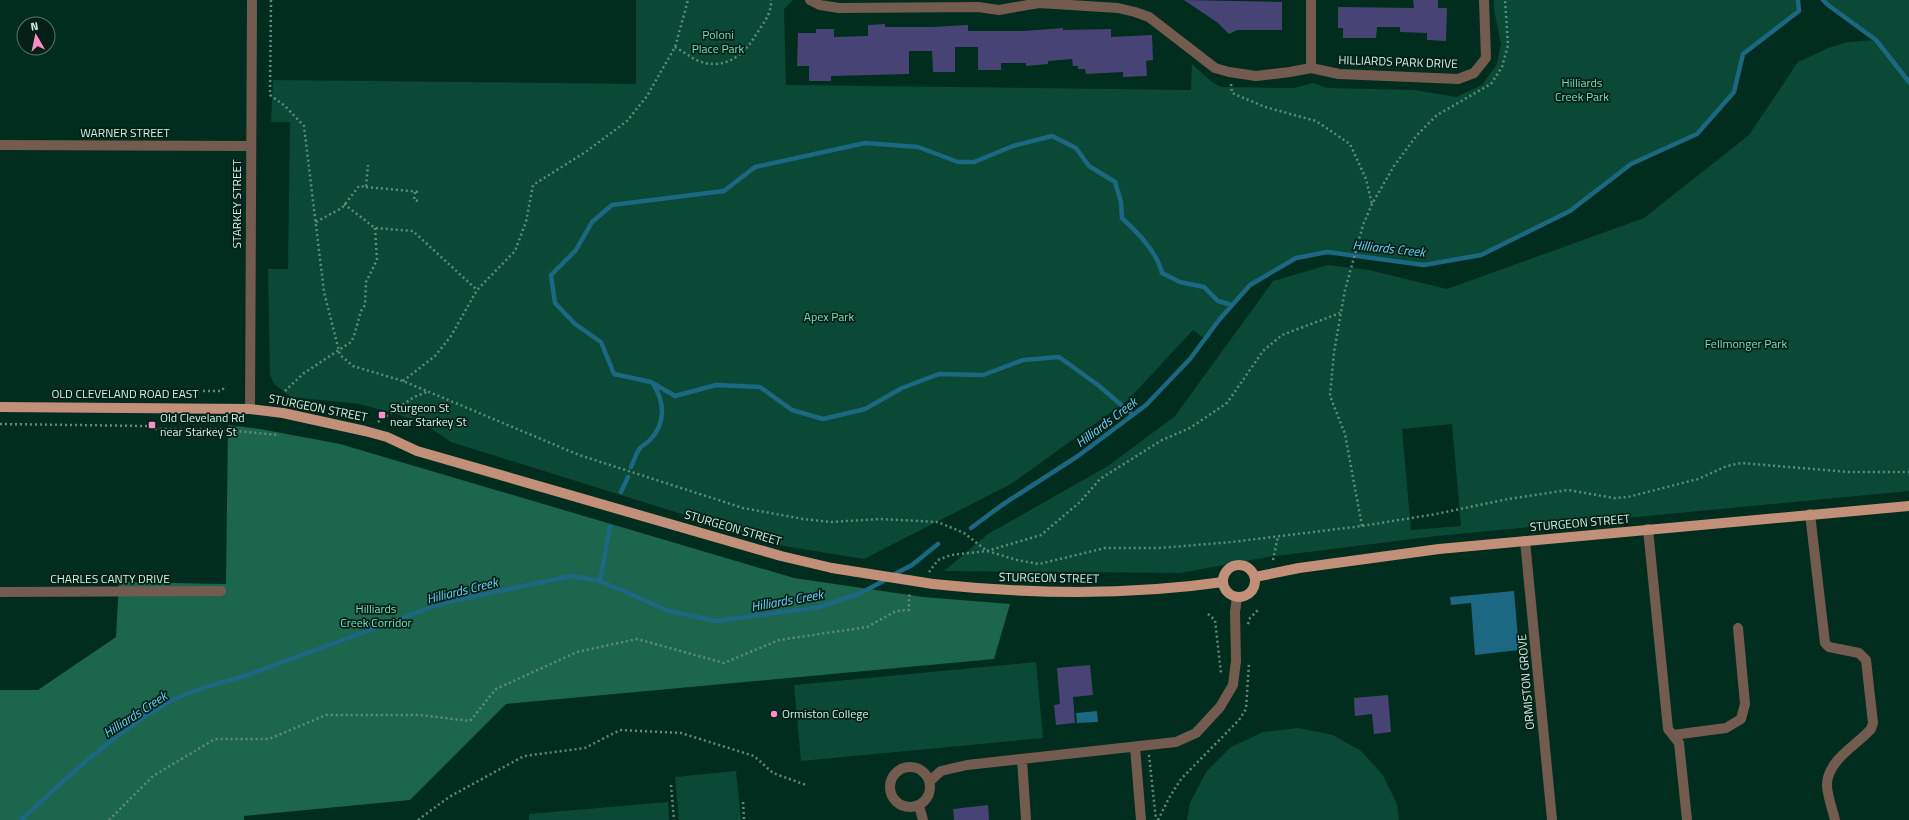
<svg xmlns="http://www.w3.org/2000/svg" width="1909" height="820" font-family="'Titillium Web',sans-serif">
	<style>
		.green { fill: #094935; fill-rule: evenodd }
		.forest { fill: #1c664e }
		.water { fill: #1c6781 }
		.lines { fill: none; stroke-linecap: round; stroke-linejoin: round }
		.stream { stroke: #1c6781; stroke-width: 4.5 }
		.building { fill: #484375 }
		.path { stroke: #618b7b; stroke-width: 2.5; stroke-dasharray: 2 3; stroke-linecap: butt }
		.minor { stroke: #735b4f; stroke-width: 10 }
		.major { stroke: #c29078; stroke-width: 10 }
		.major-bridge { stroke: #c29078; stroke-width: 10 }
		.poi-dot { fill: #f98fc9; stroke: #062017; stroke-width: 1.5 }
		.labels { text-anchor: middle; stroke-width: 3.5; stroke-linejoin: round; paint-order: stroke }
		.park-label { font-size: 12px; fill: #76ddb6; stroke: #062017 }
		.street-label { font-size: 12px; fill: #cdf5e3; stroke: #062017 }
		.poi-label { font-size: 12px; fill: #cdf5e3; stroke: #062017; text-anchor: start }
		.water-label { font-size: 13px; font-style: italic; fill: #68d0f9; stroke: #062017 }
	</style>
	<rect width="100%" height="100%" fill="#002d1e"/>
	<path class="green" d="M636 0H793L784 9 786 85 1191 90 1192 64 1212 82 1221 87 1294 88 1313 83 1327 88 1415 90 1456 97 1482 85 1497 64 1501 44 1494 10V0H1798L1799 11 1743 54 1734 92 1697 134 1631 164 1570 211 1481 255 1424 265 1327 252 1296 258 1250 285 1219 320 1205 339 1193 330 1128 400 1011 484 864 559 784 546 451 442 423 423 397 414 359 404 291 397 274 384 270 375 268 269H288L290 122H271L273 80 636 84Z
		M1823 0H1909V491L1437 536 1268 557 1180 573 944 571 988 534 1108 466 1175 416 1273 281 1328 265 1369 270 1447 289 1644 218 1749 135 1798 62 1828 48 1848 42 1875 40 1828 5ZM1452 424 1461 526 1411 530 1402 429Z
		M1036 662 1043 738 801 761 794 685Z
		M1298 728 1333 735 1361 751 1383 775 1397 804 1399 820H1187L1190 803 1206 772 1231 747 1263 732Z
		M736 771 741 820H679L675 777Z
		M668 802 669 820H529V814Z"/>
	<path class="forest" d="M228 425 260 429 340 444 794 578 923 597 1010 604 994 659 506 704 410 800 244 816V820H0V690H38L116 637 119 582 226 584Z"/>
	<path class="water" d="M1514 591 1519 650 1475 655 1471 603 1451 605 1450 597Z
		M1097 711 1098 722 1077 723 1076 713Z"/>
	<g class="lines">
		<path class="stream" d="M1823 0 1828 5 1876 40 1909 82
			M1133 415 1098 385 1059 357 1023 360 983 375 939 374 902 388 865 409 823 419 792 410 760 387 716 385 675 396 651 382 614 374 601 342 575 324 555 303 551 275 576 250 592 222 612 205 724 191 755 167 865 143 918 147 958 162H974L1013 146 1052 136 1076 148 1089 166 1115 182 1121 202 1122 218C1138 233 1157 252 1162 273L1180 282 1204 287 1218 301 1232 305
			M631 467C634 461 636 453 640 448 643 445 647 443 650 440 666 423 665 402 653 384
			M621 492 628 477
			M971 528 1002 505 1078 456 1146 405 1190 359 1219 320 1250 285 1296 258 1327 252 1424 265 1481 255 1570 211 1631 164 1697 134 1734 92 1743 54 1799 11 1798 0
			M893 575 912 565 938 544
			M600 581 610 526
			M21 820C66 778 112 735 165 704 189 691 219 683 245 676L443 603 571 576 600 581 669 611 716 621 819 607 861 593 887 579"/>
	</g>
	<path class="building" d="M1184 0 1282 2V30H1237L1229 34 1218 23Z
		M1413 0H1438V8H1447L1446 41 1427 40V33L1400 32V27H1377L1376 38H1343V28H1338V7L1414 8Z
		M885 24V27H932L968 25V31H1024L1063 28V30L1111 29V37L1152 35 1153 60 1146 61 1147 76 1123 77V72L1086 74 1085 69H1078V66H1073L1072 59 1048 61V64L1026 66V63H1001V70H978V47H955V72H933L932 51H909V74L831 76V81H809V66H797L798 33H816V29H834V37L868 36V25Z
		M1090 665 1093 695 1073 697 1075 723 1056 725 1054 705 1060 704 1057 668Z
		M1388 695 1391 732 1374 734 1372 714 1355 716 1354 698Z
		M988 805 989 820H954L953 809Z"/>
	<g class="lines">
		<path class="path" d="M271 0 270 95 285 106 304 126 324 292 340 355 353 366 403 381 579 455 743 508 803 519 831 522 880 519 938 522 964 533 987 551 1017 560 1039 564 1105 548H1159L1232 542 1362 526 1436 514 1508 499 1568 490 1614 498 1628 497 1698 479 1727 466 1741 463 1849 472H1909
			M675 47C684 52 695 61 705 63 730 68 746 52 757 33 764 23 772 12 771 0
			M1231 84 1232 93 1265 107 1316 121 1350 144 1366 179 1372 204
			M366 187 421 192
			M415 192 414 200 418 201
			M344 204 375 228 413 231 477 290
			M316 222 342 208 359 186 366 187 368 165
			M403 381 435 356 451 336 477 290 515 251 526 222 533 185 587 151 627 121 647 96 675 47 688 0
			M188 391H221L226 386
			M285 391 304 373 351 342 354 336 361 311 365 305 366 282 377 260 375 228
			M378 422 414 397 427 392
			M0 424 146 426 156 429H217L278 435
			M1362 526 1345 434 1330 396 1334 352 1345 290 1363 225 1372 204 1394 166 1417 135 1437 115 1491 84 1502 67 1508 45 1505 0
			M1273 560 1278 536
			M929 572 938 560 951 555 987 551 1041 535 1080 502 1100 479 1162 440 1190 428 1227 403 1263 351 1282 335 1340 313
			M1208 614 1215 620 1221 673
			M1248 624 1250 618 1259 609
			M1149 755 1156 820
			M671 785 674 820
			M743 802 744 820
			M109 820 153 776 215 739H269L326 715H420L470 721 496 689 577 652 637 639 724 663 779 640 867 627 896 611 909 610V596L912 593
			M418 820 449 797 524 756 585 748 620 730 681 733 754 756 773 773 806 785
			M1158 820 1169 798 1181 779 1239 720 1246 709 1249 663"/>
		<path class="minor" d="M810 0 820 5 839 8 978 7 999 10 1039 3 1118 8 1135 12 1149 17 1215 68 1229 72 1256 76 1290 72 1311 68 1339 74 1458 79 1474 73 1486 58 1484 0
			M1311 68V0
			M0 145 250 146
			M250 409 252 0
			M1810 514 1825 643 1829 647 1859 653 1866 660 1873 723 1871 729C1857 745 1829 759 1827 783 1826 792 1833 811 1835 820
			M1648 529 1668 729 1679 743 1687 820
			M1525 541 1552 820
			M0 592 221 591
			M1673 735 1726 728 1741 719 1745 704 1738 628
			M1135 747 1141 820
			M1022 759 1026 820
			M890 787a20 20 0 1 1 40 0a20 20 0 1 1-40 0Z
			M930 781 941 771 967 765 1176 742 1196 733 1220 707 1233 685 1236 661 1235 612 1237 597
			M919 806 923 820"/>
		<path class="major" d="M0 407 250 409 283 413 365 431 387 437 417 451 781 556 832 568
			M1223 581a16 16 0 1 1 32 0a16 16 0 1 1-32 0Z
			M1255 577 1299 568 1439 549 1909 506
			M933 584C1029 594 1126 596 1223 582"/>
		<path class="major-bridge" d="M832 568 933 584"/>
	</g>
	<g class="poi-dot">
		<rect x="378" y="411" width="8" height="8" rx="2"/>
		<rect x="148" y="421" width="8" height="8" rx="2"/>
		<circle cx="774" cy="714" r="4"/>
	</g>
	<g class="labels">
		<g class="park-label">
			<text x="718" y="39">Poloni<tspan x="718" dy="14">Place Park</tspan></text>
			<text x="1582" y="87">Hilliards<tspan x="1582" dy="14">Creek Park</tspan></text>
			<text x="829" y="321">Apex Park</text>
			<text x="1746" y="348">Fellmonger Park</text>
			<text x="376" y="613">Hilliards<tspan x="376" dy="14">Creek Corridor</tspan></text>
		</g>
		<g class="street-label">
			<text transform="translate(1398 62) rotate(2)" y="4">HILLIARDS PARK DRIVE</text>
			<text x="125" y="137">WARNER STREET</text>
			<text transform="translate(237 204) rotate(-90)" y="4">STARKEY STREET</text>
			<text x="125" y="398">OLD CLEVELAND ROAD EAST</text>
			<text transform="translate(318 408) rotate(11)" y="4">STURGEON STREET</text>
			<text transform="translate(1580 523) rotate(-5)" y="4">STURGEON STREET</text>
			<text transform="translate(733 528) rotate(16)" y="4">STURGEON STREET</text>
			<text transform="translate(1049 578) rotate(1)" y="4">STURGEON STREET</text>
			<text x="110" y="583">CHARLES CANTY DRIVE</text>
			<text transform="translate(1526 682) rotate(-95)" y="4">ORMISTON GROVE</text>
		</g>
		<g class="poi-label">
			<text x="390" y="412">Sturgeon St<tspan x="390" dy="14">near Starkey St</tspan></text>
			<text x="160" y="422">Old Cleveland Rd<tspan x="160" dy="14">near Starkey St</tspan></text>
			<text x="782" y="718">Ormiston College</text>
		</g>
		<g class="water-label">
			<text transform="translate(1389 248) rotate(6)" y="5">Hilliards Creek</text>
			<text transform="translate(1106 422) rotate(-37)" y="5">Hilliards Creek</text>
			<text transform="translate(462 590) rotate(-14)" y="5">Hilliards Creek</text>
			<text transform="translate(787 600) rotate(-10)" y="5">Hilliards Creek</text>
			<text transform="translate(135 714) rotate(-33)" y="5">Hilliards Creek</text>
		</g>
	</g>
	<g transform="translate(36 36) rotate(351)"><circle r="19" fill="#062017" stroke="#567569"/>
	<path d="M0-3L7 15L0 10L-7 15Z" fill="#f98fc9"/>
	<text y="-6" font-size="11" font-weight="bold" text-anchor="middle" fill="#cdf5e3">N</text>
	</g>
</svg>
